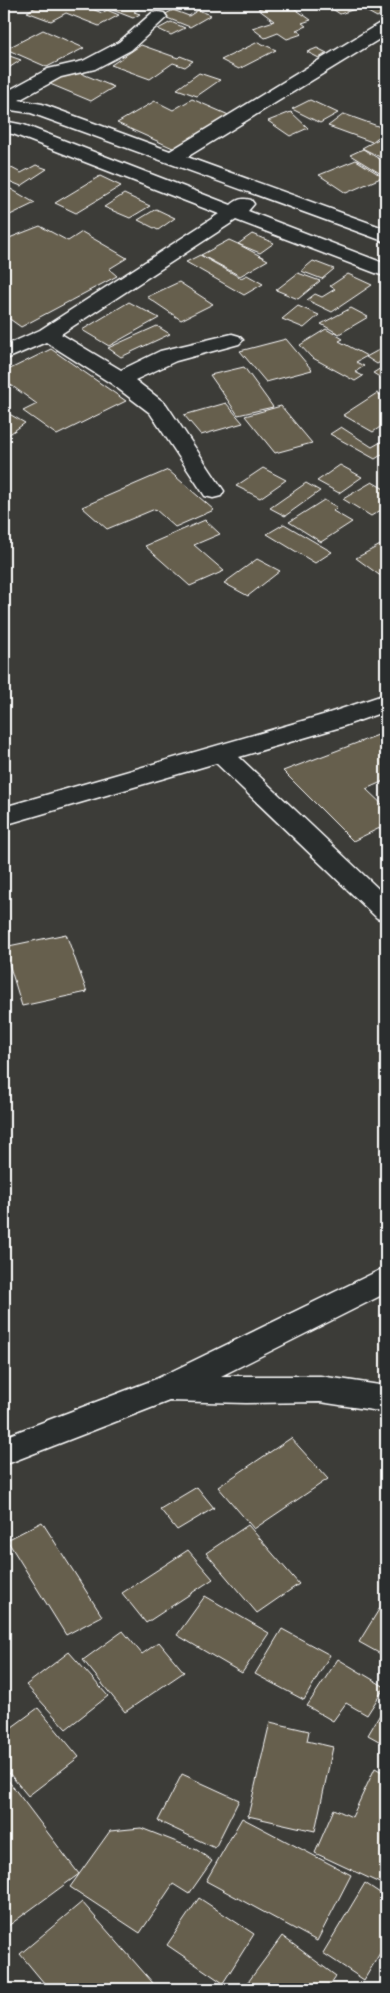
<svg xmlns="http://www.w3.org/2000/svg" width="390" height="1993" font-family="'Playpen Sans',sans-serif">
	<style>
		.building { fill: #665e4e; stroke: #fff }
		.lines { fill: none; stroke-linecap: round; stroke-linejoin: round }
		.street-casing { stroke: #fff; stroke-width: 3 }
		.secondary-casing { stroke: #fff; stroke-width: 3 }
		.street { fill: #2a2d2e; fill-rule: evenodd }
		.secondary { fill: #2a2d2e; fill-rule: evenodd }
	</style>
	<rect width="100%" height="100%" fill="#3c3c38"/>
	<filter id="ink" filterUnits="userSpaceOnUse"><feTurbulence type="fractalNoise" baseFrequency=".02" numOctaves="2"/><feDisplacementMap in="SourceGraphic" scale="10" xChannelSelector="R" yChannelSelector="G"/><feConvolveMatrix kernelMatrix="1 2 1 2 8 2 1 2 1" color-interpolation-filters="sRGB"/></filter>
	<g filter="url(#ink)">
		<path class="building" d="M41 4H80L102 13 107 10 119 15 99 26 66 13 51 21 27 12Z
			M97 4H132L141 7 134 12 140 14 133 18Z
			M274 4H288L311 20 302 23 306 26 296 30 302 34 287 39 278 33 265 38 252 28 274 21 258 9Z
			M317 4H347L355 9 340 14 328 6 323 8Z
			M357 4H376L386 10V12L377 17 355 5Z
			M173 10 189 16 198 10 211 15 190 27 162 16Z
			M171 22 185 28 171 35 158 29Z
			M43 30 84 48 47 67 6 49Z
			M258 42 276 50 239 69 221 60Z
			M141 45 178 58 180 56 193 61 185 67 173 63 150 79 111 65Z
			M317 48 327 53 319 58 307 52Z
			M4 54 21 60 4 71Z
			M73 70 114 87 91 101 50 84Z
			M199 73 220 80 197 96 177 89Z
			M192 99 231 116 175 149 117 123 155 101 173 110Z
			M310 100 338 113 320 123 292 109Z
			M291 112 308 128 290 136 268 121Z
			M344 114 386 129V131L372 142 328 126Z
			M386 135V158L384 159 362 148Z
			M363 149 386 163V177L350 155Z
			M356 160 383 177 346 193 319 175Z
			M4 164 21 173 36 165 47 169 21 186 4 179Z
			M100 176 121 186 76 213 55 203Z
			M9 188 35 203 10 215 4 211V191Z
			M124 194 150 206 130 218 104 207Z
			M156 209 175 218 158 230 138 220Z
			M40 226 68 241 82 232 127 258 109 269 117 276 21 327 4 315V240Z
			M252 234 274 243 260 253 238 244Z
			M229 240 238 244 268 260 240 276 201 255Z
			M200 255 241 278 247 275 263 284 244 295 186 262Z
			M313 261 334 269 322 279 301 271Z
			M298 273 320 281 298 299 276 290Z
			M348 274 372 285 332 312 307 300 315 294 322 297 335 289 330 286Z
			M179 282 213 304 181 320 147 297Z
			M129 302 159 318 109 346 82 330Z
			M298 306 319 315 304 328 282 319Z
			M351 308 368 317 339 334 321 324Z
			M157 326 170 334 121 357 108 348Z
			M326 329 343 339 339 341 367 356 356 362 364 366 355 372 363 376 355 381 311 357 300 345Z
			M286 339 312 370 266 382 240 351Z
			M386 346V359L377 364 366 357Z
			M51 349 126 401 57 435 23 411 37 404 4 380V372Z
			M386 365V381L373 373Z
			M244 367 273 407 238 415 210 375Z
			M377 393 386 398V423L373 432 343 415Z
			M226 403 243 423 201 435 184 415Z
			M281 406 312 443 275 453 245 416Z
			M4 411 25 423 4 438Z
			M341 427 372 447 386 439V452L375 459 330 434Z
			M340 465 362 477 339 493 317 481Z
			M263 468 286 480 260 498 236 486Z
			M168 470 214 510 175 527 155 509 107 529 82 507Z
			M372 482 386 490V507L371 516 343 499Z
			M306 483 320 491 285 516 270 508Z
			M324 500 337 507 333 511 352 522 321 542 289 522Z
			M205 520 220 534 194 545 224 571 190 586 145 546Z
			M284 524 332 552 315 563 267 534Z
			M386 542V580L356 558Z
			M257 559 280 571 248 596 224 583Z
			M386 732V780L366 789 386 808V825L353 841 283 771Z
			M66 934 87 992 22 1006 4 947Z
			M291 1438 328 1479 254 1529 218 1487Z
			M197 1487 214 1508 177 1530 160 1509Z
			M42 1522 102 1616 66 1635 7 1540Z
			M248 1525 299 1584 257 1613 206 1553Z
			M188 1550 213 1579 146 1623 122 1593Z
			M205 1596 269 1633 242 1673 177 1635Z
			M386 1598V1657L359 1642Z
			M282 1629 330 1655 304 1700 255 1674Z
			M123 1631 142 1654 159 1642 184 1672 125 1712 83 1660Z
			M69 1652 108 1696 66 1729 26 1685Z
			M338 1659 385 1687 367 1715 346 1703 333 1721 307 1706Z
			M385 1706 386 1707V1745L368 1735Z
			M38 1708 79 1757 28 1796 4 1767V1733Z
			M270 1722 309 1731 307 1741 333 1747 315 1831 248 1816Z
			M375 1768 386 1774V1886L315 1853 334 1809 352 1817Z
			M182 1774 239 1800 215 1848 158 1821Z
			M4 1775 79 1874 4 1929Z
			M242 1818 351 1875 317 1941 206 1881Z
			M141 1828 197 1850 212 1861 189 1894 173 1884 140 1933 70 1887 110 1831Z
			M365 1883 386 1897V1943L364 1980 323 1953Z
			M199 1898 254 1934 223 1983 167 1945Z
			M82 1902 153 1983 146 1989H49L20 1954Z
			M282 1936 336 1976 327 1989H243Z"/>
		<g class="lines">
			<g class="street-casing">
				<path id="street" d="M158 12 164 13 167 17 131 50 95 69 61 77 19 100 42 104 170 151 380 23 386 22V35L187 157 386 229V242L31 113 4 109V93L48 69 83 61 119 42 152 13Z
					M4 121 24 125 231 205C238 199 242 198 251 200L254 204 248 211 386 264V277L236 220 61 334 121 370 160 351 232 334 239 336 243 340 239 344 176 361 135 380 166 404 224 491 221 496 213 498 205 496 150 413 112 384 46 342 4 360V346L40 330 219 214 13 134 4 133Z
					M386 694V711L341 727 239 757 386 896V921L377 918 216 763 4 825V807L323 715Z"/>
			</g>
			<g class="secondary-casing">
				<path id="secondary" d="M386 1267V1293L221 1376H320L386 1386V1412L320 1402 246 1403 169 1401 4 1465V1437L156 1379Z"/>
			</g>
			<use href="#street" class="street"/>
			<use href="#secondary" class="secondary"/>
		</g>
	</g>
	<rect width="390" height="1993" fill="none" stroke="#2a2d2e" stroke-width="20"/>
	<rect x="10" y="10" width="370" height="1973" fill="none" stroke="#fff" stroke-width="2" filter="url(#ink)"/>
</svg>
